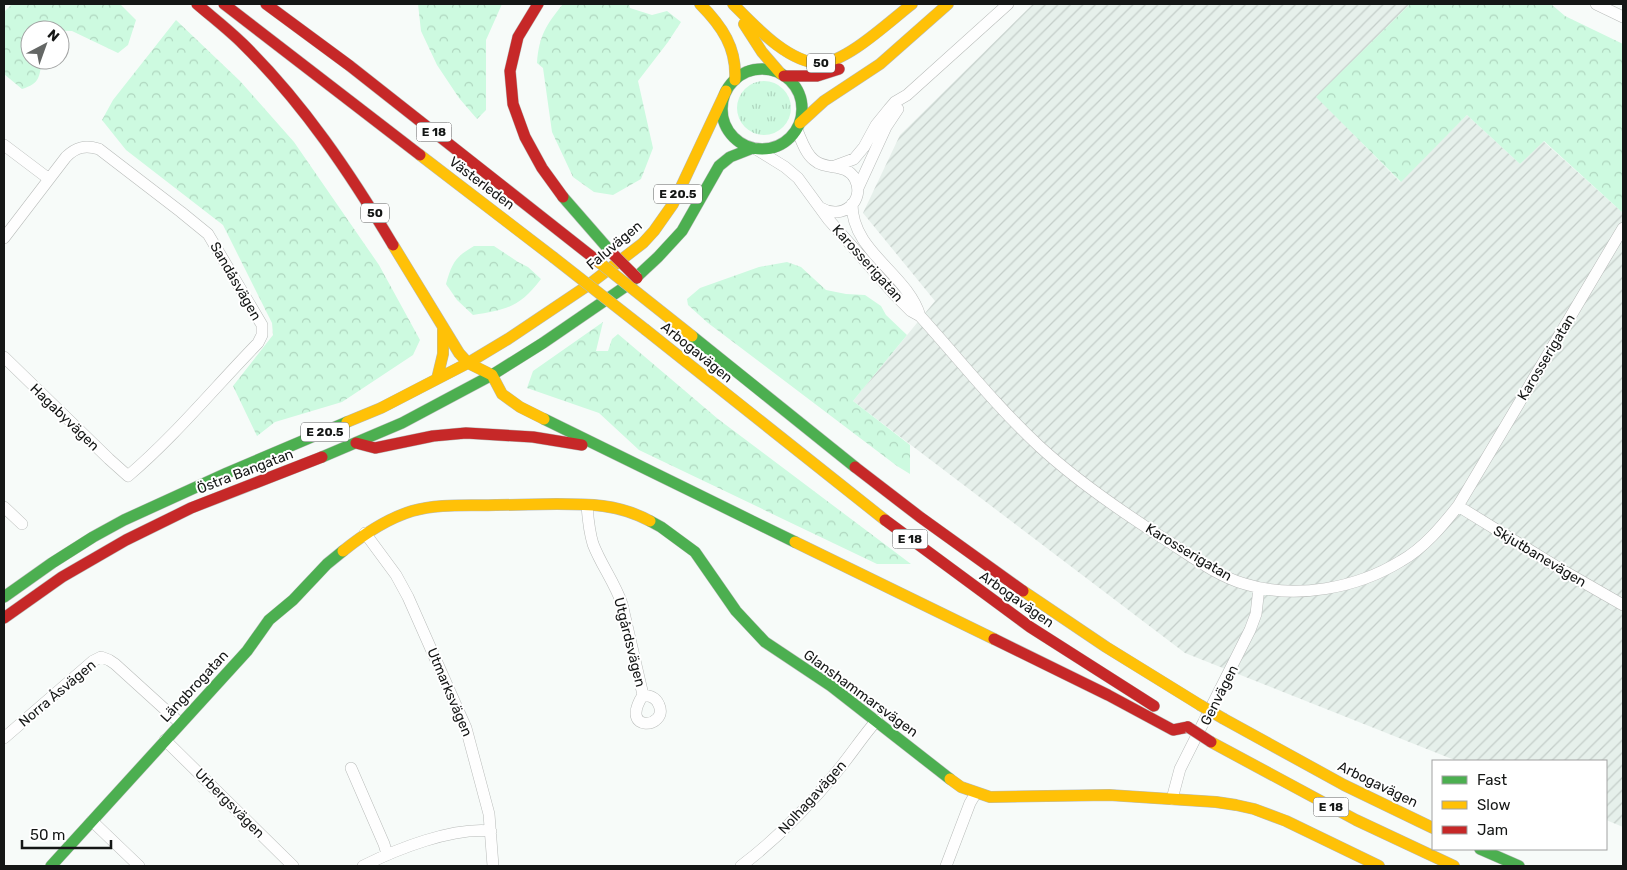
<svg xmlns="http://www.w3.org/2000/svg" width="1627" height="870" font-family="Rubik,sans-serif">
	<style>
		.industrial { fill: url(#industrial-furrows) }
		.grass { fill: url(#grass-tufts) }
		.forest { fill: url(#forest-crowns) }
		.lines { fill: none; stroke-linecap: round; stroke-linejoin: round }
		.street-casing { stroke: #b8bbb9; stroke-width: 12 }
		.fast-casing { stroke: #b8bbb9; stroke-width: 12 }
		.slow-casing { stroke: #b8bbb9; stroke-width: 12 }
		.jam-casing { stroke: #b8bbb9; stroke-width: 12 }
		.street { stroke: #fefefe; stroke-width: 11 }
		.fast { stroke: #4caf50; stroke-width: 11 }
		.slow { stroke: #ffc107; stroke-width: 11 }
		.jam { stroke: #c62828; stroke-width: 11 }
		.slow-bridge-casing { stroke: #b8bbb9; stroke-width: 12; stroke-linecap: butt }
		.jam-bridge-casing { stroke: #b8bbb9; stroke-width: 12; stroke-linecap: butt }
		.slow-bridge { stroke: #ffc107; stroke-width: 11 }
		.jam-bridge { stroke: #c62828; stroke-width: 11 }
		.labels { text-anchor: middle; stroke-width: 4; stroke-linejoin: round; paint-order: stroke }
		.shield { fill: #fff; stroke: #5b5d5c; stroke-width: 1 }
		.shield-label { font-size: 12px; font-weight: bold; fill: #151716 }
		.street-label { font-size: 14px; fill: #151716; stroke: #fff }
	</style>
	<defs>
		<pattern id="industrial-furrows" width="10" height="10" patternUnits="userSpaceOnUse" patternTransform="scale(1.25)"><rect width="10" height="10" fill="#e6f0eb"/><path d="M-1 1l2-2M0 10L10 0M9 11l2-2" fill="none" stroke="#c4cdc9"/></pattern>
		<pattern id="grass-tufts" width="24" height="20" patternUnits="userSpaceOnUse" patternTransform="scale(1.25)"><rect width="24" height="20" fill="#cdfae0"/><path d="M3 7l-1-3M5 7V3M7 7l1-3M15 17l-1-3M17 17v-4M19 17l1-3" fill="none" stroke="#afd6bf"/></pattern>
		<pattern id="forest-crowns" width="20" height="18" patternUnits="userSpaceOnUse" patternTransform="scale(1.25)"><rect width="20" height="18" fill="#cdfae0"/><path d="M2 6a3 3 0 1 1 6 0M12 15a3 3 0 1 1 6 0" fill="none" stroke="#afd6bf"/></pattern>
	</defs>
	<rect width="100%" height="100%" fill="#f7fbf9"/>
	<path class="industrial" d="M1033 4H1410L1317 97 1400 182 1467 115 1520 164 1543 141 1623 213V827L1606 820V761H1457L1185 653 853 401 935 301 863 213 900 135Z"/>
	<path class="grass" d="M737 108a27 27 0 1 1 54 0a27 27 0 1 1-54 0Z"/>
	<path class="forest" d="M12 4H120L136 20 128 45 118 53 72 31 30 30V60H42C39 78 40 83 22 89L4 74V12Z
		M418 4H502L486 40V110L477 119 459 98 437 65 421 31Z
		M563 4H629L630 8 652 15 667 11 681 22 668 42 638 81 653 148 641 179 613 195 594 192 573 177 552 132 543 68 537 63C539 36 546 25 563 4Z
		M1410 4H1551L1565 16 1623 44V213L1544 141 1520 164 1467 115 1401 182 1316 97Z
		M176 20 240 81 294 142 379 265 420 340 413 355 342 402 275 422 257 436 233 386 273 335 272 323 223 225 126 150 102 120 113 100Z
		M474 246H494L518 262 528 267 541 279C520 307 506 310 473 315L457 300 446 284C452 263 455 257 474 246Z
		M787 262 801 267 826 290 846 294 865 295 881 306 886 315 907 335 853 401 910 445V474L897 466 708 323 688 305 687 299 700 288 759 267Z
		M603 322 596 351H608L612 339 618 334 718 419 911 564H877L639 450 599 413 527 388 533 371Z"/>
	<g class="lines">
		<g class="street-casing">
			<path id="street" d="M1596 4 1623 17
				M797 130C801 139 805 153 814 160 826 171 846 162 855 179 866 201 842 221 821 208
				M4 145 49 179
				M756 149 785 167 798 178 828 219 895 295 911 311 920 316C959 359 996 406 1039 446 1078 482 1122 512 1166 540 1191 556 1217 576 1245 584 1296 600 1357 588 1401 561 1424 548 1442 526 1458 506L1623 228
				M835 166 854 159 864 147 876 125 889 109 895 102 907 95 1008 4
				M858 188 886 127 898 109
				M852 204C852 252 907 273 920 316
				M4 238 66 157C76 147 85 145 99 149L181 212 208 234 262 325V335L258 343C215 387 175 436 128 476L109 459 4 357
				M587 506C588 519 589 531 593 544 601 565 615 583 622 604L643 695C650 696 656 697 659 705 669 728 618 734 643 695
				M1458 506 1562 570 1623 605
				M4 507 22 524
				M365 533 396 575 408 597 466 728 489 814 493 866
				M4 738 93 661 101 657 109 660 115 664 180 723
				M165 740 293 866
				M351 768 384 844 387 854
				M1172 799 1180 769 1250 630 1256 614 1259 588
				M92 821 139 866
				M363 866C397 849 452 827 491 831
				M741 866C778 838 810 805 839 769 852 753 863 736 877 720
				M946 866 970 803 976 793"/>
		</g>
		<g class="fast-casing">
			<path id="fast" d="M722 109a40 40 0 1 1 80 0a40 40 0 1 1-80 0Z
				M563 197 611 252
				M692 336 855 467
				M492 375 543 343 629 284 658 257 682 231 719 166 730 157 753 148
				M544 419 795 542
				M322 457 402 423 492 375
				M650 521 661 527 695 552 736 611 765 642 831 686 950 779
				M4 597 52 563 93 537 124 520 227 473 347 422
				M1480 849 1519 866
				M51 866 247 651 269 620 293 600 327 564 343 551"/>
		</g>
		<g class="slow-casing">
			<path id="slow" d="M700 4C722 26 737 48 735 80
				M733 4C754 25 788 63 820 63 846 63 891 20 912 4
				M744 24 762 52 781 74
				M800 123 824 101 880 64 948 4
				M420 155 553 257
				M393 245 459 353 468 363 492 375 502 394 520 407 544 419
				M646 330 885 520
				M468 363 508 339 587 286 643 243 654 231 673 204 726 91
				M437 379 443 354V329
				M347 422 381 408 468 363
				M795 542 994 639
				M343 551C364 534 386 519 412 511 439 503 469 506 496 505 532 505 568 502 603 506 618 508 637 514 650 521
				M1023 591 1106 647 1200 705
				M1224 719 1344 785 1433 828
				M1211 742 1356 820 1454 866
				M950 779 961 787 990 797 1109 795 1216 802 1236 805 1254 809 1286 821 1379 866"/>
		</g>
		<g class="jam-casing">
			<path id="jam" d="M197 4C212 17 229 30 243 44 303 103 350 173 393 245
				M224 4 420 155
				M266 4 350 66 600 263
				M538 4 518 37 510 71 513 104 525 137 542 168 563 197
				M784 76H817L839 69
				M356 443 375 448 433 436 466 433 533 437 582 445
				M855 467 920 517 1023 591
				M885 520 1030 627 1154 706
				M4 618 62 577 126 540 191 508 322 457
				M994 639 1108 695 1173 730 1188 727"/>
		</g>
		<use href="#street" class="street"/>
		<use href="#fast" class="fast"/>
		<use href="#slow" class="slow"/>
		<use href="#jam" class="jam"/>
		<g class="slow-bridge-casing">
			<path id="slow-bridge" d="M553 257 646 330
				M600 263 692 336
				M1200 705 1224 719"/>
		</g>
		<g class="jam-bridge-casing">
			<path id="jam-bridge" d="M611 252 637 278
				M1188 727 1211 742"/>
		</g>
		<use href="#slow-bridge" class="slow-bridge"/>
		<use href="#jam-bridge" class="jam-bridge"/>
	</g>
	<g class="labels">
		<g class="shield">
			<rect x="807" y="53.5" width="28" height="19" rx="4"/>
			<rect x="416.5" y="122.5" width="35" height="19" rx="4"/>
			<rect x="654" y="184.5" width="48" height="19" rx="4"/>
			<rect x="361" y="203.5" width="28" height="19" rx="4"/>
			<rect x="301" y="422.5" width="48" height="19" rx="4"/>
			<rect x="892.5" y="529.5" width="35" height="19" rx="4"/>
			<rect x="1313.5" y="797.5" width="35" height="19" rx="4"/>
		</g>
		<g class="shield-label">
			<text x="821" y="67">50</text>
			<text x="434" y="136">E 18</text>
			<text x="678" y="198">E 20.5</text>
			<text x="375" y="217">50</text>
			<text x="325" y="436">E 20.5</text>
			<text x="910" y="543">E 18</text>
			<text x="1331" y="811">E 18</text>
		</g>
		<g class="street-label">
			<text transform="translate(482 183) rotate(37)" y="5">Västerleden</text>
			<text transform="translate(614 245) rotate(-40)" y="5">Faluvägen</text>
			<text transform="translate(868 263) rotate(48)" y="5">Karosserigatan</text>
			<text transform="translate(236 281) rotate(60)" y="5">Sandåsvägen</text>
			<text transform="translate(697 352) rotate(39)" y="5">Arbogavägen</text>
			<text transform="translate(1546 357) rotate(-59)" y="5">Karosserigatan</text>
			<text transform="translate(65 417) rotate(44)" y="5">Hagabyvägen</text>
			<text transform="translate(245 471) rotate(-21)" y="5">Östra Bangatan</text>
			<text transform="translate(1189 552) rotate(31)" y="5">Karosserigatan</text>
			<text transform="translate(1540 556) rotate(31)" y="5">Skjutbanevägen</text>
			<text transform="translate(1017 599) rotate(35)" y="5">Arbogavägen</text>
			<text transform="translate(630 642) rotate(76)" y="5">Utgårdsvägen</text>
			<text transform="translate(194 686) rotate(-47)" y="5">Längbrogatan</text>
			<text transform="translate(450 692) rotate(67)" y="5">Utmarksvägen</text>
			<text transform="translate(57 693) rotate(-40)" y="5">Norra Åsvägen</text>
			<text transform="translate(861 693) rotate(36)" y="5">Glanshammarsvägen</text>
			<text transform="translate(1219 695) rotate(-63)" y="5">Genvägen</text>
			<text transform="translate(1378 784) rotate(26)" y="5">Arbogavägen</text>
			<text transform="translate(812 797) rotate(-48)" y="5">Nolhagavägen</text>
			<text transform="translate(230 803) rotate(45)" y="5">Urbergsvägen</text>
		</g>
	</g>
	<rect width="1627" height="870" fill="none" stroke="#151716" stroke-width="10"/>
	<rect x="1432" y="760" width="175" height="90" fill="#ffffff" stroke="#a1a2a2"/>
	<rect x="1442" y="776" width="25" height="8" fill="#4caf50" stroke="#a1a2a2"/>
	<text x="1477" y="785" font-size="15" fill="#151716">Fast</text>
	<rect x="1442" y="801" width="25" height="8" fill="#ffc107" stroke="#a1a2a2"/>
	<text x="1477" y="810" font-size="15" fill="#151716">Slow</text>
	<rect x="1442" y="826" width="25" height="8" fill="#c62828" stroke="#a1a2a2"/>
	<text x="1477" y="835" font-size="15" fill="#151716">Jam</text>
	<g transform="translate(45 45) rotate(41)"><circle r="24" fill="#ffffff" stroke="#a1a2a2"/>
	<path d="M0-4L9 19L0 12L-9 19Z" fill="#646765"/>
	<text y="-8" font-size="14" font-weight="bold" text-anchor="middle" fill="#151716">N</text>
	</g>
	<path d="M22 840v8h89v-8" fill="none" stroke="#151716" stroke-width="2.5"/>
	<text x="30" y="840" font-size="15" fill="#151716" stroke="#ffffff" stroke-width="4" paint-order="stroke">50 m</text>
</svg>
